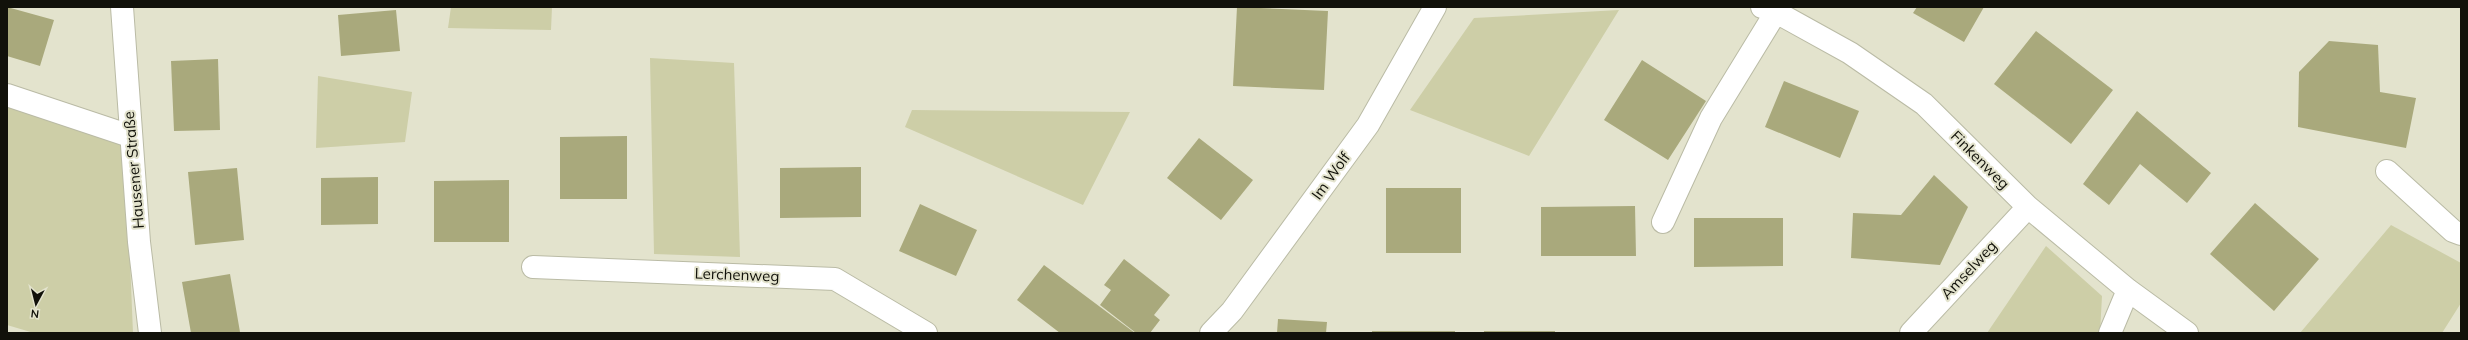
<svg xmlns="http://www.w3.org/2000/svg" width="2468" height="340" font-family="Mulish,sans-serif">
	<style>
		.green { fill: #cdcea7 }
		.building { fill: #a9a97c }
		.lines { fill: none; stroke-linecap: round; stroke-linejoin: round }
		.minor-casing { stroke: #babba5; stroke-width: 24 }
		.minor { stroke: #fff; stroke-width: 22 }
		.labels { text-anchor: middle; stroke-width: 4; stroke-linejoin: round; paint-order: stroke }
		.street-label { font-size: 15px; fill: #11110a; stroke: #e3e3cd }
	</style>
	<rect width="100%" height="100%" fill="#e3e3cd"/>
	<path class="green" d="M451 7H552L551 30 448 28Z
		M1619 10 1529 156 1410 110 1474 18Z
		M650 58 734 63 740 257 654 254Z
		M318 76 412 92 405 142 316 148Z
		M7 102 125 140 133 333H34L7 325Z
		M912 110 1130 112 1083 205 905 127Z
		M2391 225 2461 263V303L2442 333H2300Z
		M2046 246 2102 296 2100 333H1987Z"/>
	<path class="building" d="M7 7 54 20 40 66 7 56Z
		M1237 7 1328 11 1324 90 1233 86Z
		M1917 7H1984L1964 42 1913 13Z
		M396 10 400 51 341 56 338 15Z
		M2036 31 2113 90 2071 144 1994 84Z
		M2329 41 2378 45 2380 92 2416 98 2406 148 2298 127 2299 72Z
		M218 59 220 130 174 131 171 61Z
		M1642 60 1706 101 1668 160 1604 120Z
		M1784 81 1859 111 1840 158 1765 127Z
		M2137 111 2211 173 2187 203 2140 164 2109 205 2083 184Z
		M627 136V199H560V137Z
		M1199 138 1253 180 1221 220 1167 178Z
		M861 167V217L780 218V168Z
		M237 168 244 240 195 245 188 172Z
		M1934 175 1968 207 1940 265 1851 258 1853 213 1901 215Z
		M378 177V224L321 225V178Z
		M509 180V242H434V181Z
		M1386 188H1461V253H1386Z
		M2255 203 2319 259 2274 311 2210 254Z
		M920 204 977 230 956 276 899 251Z
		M1635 206 1636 256H1541V207Z
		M1694 218H1783V266L1694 267Z
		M1124 259 1170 295 1154 315 1160 320 1150 333H1136L1100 305 1111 290 1104 285Z
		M1044 265 1135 333H1060L1017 300Z
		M230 274 240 332 191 333 182 282Z
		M1278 319 1327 322 1326 333H1277Z
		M1372 331H1455V333H1372Z
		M1484 331H1555V333H1484Z"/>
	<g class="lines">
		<g class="minor-casing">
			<path id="minor" d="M122 7 139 242 150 333
				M1762 7 1776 12 1850 53 1924 104 2028 207 2128 290 2187 333
				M7 95 130 136
				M2387 171 2453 231 2461 234
				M1663 222 1711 118 1776 12
				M533 267 835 279 926 333
				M1211 333 1232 311 1368 125 1435 7
				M1911 333 2028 207
				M2110 333 2128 290"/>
		</g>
		<use href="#minor" class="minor"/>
	</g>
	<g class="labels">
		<g class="street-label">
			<text transform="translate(1980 160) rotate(45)" y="5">Finkenweg</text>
			<text transform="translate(134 170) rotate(-95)" y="5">Hausener Straße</text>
			<text transform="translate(1331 176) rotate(-54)" y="5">Im Wolf</text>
			<text transform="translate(1969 270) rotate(-47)" y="5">Amselweg</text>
			<text transform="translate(737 275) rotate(2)" y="5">Lerchenweg</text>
		</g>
	</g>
	<rect width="2468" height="340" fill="none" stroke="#11110a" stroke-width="16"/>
	<g transform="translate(36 304) rotate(187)" stroke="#e3e3cd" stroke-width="3" paint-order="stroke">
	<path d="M0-3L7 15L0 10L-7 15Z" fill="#11110a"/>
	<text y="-6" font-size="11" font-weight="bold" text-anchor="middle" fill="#11110a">N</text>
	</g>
</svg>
